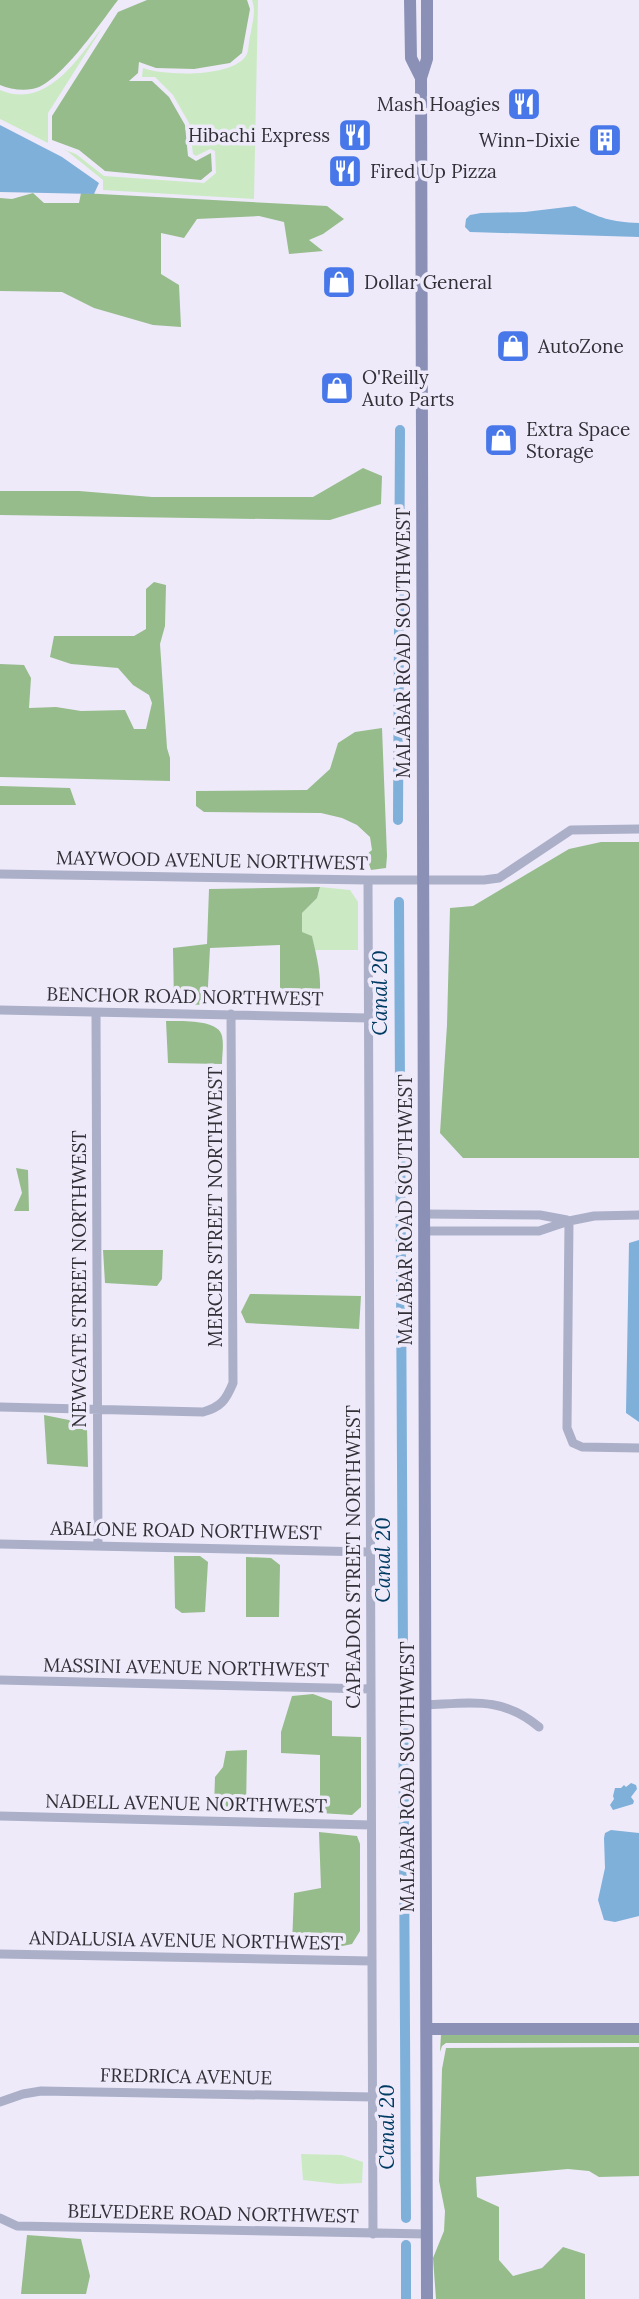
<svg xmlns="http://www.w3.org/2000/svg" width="639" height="2299" font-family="Lora,serif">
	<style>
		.green { fill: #cbeac3 }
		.forest { fill: #96bc8b }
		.water { fill: #7fb0da }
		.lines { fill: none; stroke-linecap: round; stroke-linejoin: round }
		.canal { stroke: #7fb0da; stroke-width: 10 }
		.street { stroke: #abafc8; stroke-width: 9 }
		.secondary { stroke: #8b91b6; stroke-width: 12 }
		.labels { text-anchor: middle; stroke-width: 7; stroke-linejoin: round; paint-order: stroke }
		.poi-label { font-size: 19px; fill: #323036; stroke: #eeeafa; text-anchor: start }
		.street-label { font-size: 19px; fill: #323036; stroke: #eeeafa }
		.water-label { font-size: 21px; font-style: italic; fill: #003b63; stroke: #eeeafa }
	</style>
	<rect width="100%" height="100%" fill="#eeeafa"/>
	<path class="green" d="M252 0H258L254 199 103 190V180L67 151 60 148 76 154 104 176 204 183 216 173 215 151 210 149 196 156 193 154 189 123 173 95 155 77H142L143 68C165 76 235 78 247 54 249 48 249 38 251 32 253 20 256 11 252 0Z
		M102 28 48 113V143L0 119V90C47 110 77 59 102 28Z
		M320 887 350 890 358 902V950H315L312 936 301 932 302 913 317 898Z
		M301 2154 342 2155 363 2162 362 2183 338 2184 303 2180Z"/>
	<path class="forest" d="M0 0H118C101 22 58 86 32 89 22 91 9 89 0 85Z
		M147 0H247L250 9 242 53 230 63 194 69 156 68 139 62 138 73 129 81H152L169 97 185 125 188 156 196 161 211 153 212 171 201 180 105 171 79 150 52 140V116L118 12Z
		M33 193 44 203H79L81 193 327 206 344 219 323 234 309 240 323 251 289 254 284 222 259 216 197 219 184 238 161 233V274L179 285 181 327 153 325 94 308 62 292 0 291V198L12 199Z
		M363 468 382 476 381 504 330 520 0 515V491H79L152 497H313Z
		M154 582 166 585 165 626 160 644 167 748 170 758V781L0 777V664L24 665 31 678 29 708 56 707 81 711 125 710 134 729H146L152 703 149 695 133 685 118 668 71 664 50 657 54 636H134L146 629V589Z
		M382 728 387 856 386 868 371 870 366 855 372 850 370 837 357 825 342 818 321 813 204 812 196 806V791L307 790 330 769 338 743 355 732Z
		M0 786 70 788 76 805H0Z
		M601 842H639V1158H463L440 1133 447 1025 450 908 473 906 569 849Z
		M320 887 317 898 302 913V932L312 936C317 958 325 987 316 1008L280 1004V945L210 948 207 1005 174 1004 173 948 207 944 209 889Z
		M166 1021C180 1021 219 1019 222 1036 224 1045 222 1055 222 1064L168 1063Z
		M16 1168 28 1170 29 1211H14L22 1193Z
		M103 1250H163L162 1279 157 1286 105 1283Z
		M250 1294 361 1296 359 1329 246 1323 241 1312Z
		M44 1415 69 1420 87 1428 88 1467 47 1464Z
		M174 1556H200L208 1562 205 1612 182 1613 175 1608Z
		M246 1557 271 1558 280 1565 279 1617H246Z
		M313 1694 332 1701V1736L361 1737V1807L352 1815 320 1813V1755L281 1753V1732L292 1696Z
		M247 1750 246 1809 214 1807 215 1777 223 1767 226 1751Z
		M319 1832 357 1836 360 1844V1931L352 1944 319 1951 292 1945 294 1893 321 1888Z
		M441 2034 639 2035V2043H446L442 2046 440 2052Z
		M639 2047V2176L599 2177 589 2171 568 2169 476 2177 477 2197 499 2207V2260L513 2276 542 2268 563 2247 585 2254V2299H436L433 2258 444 2231 445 2211 439 2181 442 2069 446 2048Z
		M27 2235 81 2239 90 2276 86 2294H21Z"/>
	<path class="water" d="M0 125 62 157 99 183 94 194 0 192Z
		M575 206C601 218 610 222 639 223V237L470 232 465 227 466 219 470 215 481 213 525 212Z
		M639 1240V1422L626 1413 629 1243Z
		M631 1783 636 1785 637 1789 631 1797 634 1801 633 1804 613 1810 610 1805 614 1799 613 1796 615 1788H621L624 1785 626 1787Z
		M611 1830 639 1833V1916L615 1922 604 1920 598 1900 605 1868 604 1838 605 1833Z"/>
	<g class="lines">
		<path class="canal" d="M398 820 400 430
			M399 902 406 2218
			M406 2245V2299"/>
		<path class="street" d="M0 874 368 880H484L499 878 571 830 639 829
			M368 880 373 2234
			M0 1010 368 1018
			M96 1013 98 1546
			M424 1214 540 1215 567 1220
			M569 1221 567 1428 573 1443 582 1447 639 1448
			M424 1231H539L569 1221 594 1216 639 1215
			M0 1407 203 1412C221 1407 226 1400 233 1383L231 1014
			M0 1544 370 1552
			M0 1680 371 1689
			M426 1705C471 1703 502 1696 539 1727
			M0 1816 371 1825
			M0 1954 371 1961
			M0 2102 23 2094 41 2091 373 2097
			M0 2218 17 2226 427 2234"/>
		<path class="secondary" d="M410 0 411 58 421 78
			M428 2029H639
			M427 2299 421 78 427 59V0"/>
	</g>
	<defs>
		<g id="restaurant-square" transform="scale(1.75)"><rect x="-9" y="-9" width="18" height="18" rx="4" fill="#4877e9" stroke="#eeeafa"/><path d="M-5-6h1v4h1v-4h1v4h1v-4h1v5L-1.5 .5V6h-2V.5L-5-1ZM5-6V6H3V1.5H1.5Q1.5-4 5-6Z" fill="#fff"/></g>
		<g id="building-square" transform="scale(1.75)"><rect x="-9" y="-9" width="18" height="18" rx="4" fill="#4877e9" stroke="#eeeafa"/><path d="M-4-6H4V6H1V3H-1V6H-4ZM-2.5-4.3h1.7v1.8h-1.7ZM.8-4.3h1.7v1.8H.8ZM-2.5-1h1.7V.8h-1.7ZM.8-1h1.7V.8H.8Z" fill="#fff"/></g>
		<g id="shop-square" transform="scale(1.75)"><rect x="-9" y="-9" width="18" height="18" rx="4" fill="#4877e9" stroke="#eeeafa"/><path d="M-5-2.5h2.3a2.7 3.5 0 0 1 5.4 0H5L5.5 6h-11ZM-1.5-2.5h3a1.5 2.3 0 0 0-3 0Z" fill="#fff"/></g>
	</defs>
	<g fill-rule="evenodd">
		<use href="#restaurant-square" x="524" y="104"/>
		<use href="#restaurant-square" x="355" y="135"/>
		<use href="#building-square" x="605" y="140"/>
		<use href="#restaurant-square" x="345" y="171"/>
		<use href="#shop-square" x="339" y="282"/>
		<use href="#shop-square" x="513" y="346"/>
		<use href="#shop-square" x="337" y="388"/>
		<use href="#shop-square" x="501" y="440"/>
	</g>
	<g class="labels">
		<g class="poi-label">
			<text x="500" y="111" text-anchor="end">Mash Hoagies</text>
			<text x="330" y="142" text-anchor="end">Hibachi Express</text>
			<text x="580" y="147" text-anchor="end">Winn-Dixie</text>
			<text x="370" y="178">Fired Up Pizza</text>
			<text x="364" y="289">Dollar General</text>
			<text x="538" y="353">AutoZone</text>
			<text x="362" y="384">O'Reilly<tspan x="362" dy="22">Auto Parts</tspan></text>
			<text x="526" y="436">Extra Space<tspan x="526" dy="22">Storage</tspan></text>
		</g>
		<g class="street-label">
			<text transform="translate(403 643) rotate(-90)" y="7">MALABAR ROAD SOUTHWEST</text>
			<text transform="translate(212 860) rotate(1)" y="7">MAYWOOD AVENUE NORTHWEST</text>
			<text transform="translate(185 996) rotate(1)" y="7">BENCHOR ROAD NORTHWEST</text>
			<text transform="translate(215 1207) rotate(-90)" y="7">MERCER STREET NORTHWEST</text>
			<text transform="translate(405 1210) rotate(-90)" y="7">MALABAR ROAD SOUTHWEST</text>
			<text transform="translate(79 1279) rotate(-90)" y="7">NEWGATE STREET NORTHWEST</text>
			<text transform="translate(186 1530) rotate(1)" y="7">ABALONE ROAD NORTHWEST</text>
			<text transform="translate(353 1557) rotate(-90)" y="7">CAPEADOR STREET NORTHWEST</text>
			<text transform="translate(186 1667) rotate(1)" y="7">MASSINI AVENUE NORTHWEST</text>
			<text transform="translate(407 1777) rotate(-90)" y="7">MALABAR ROAD SOUTHWEST</text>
			<text transform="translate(186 1803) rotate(1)" y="7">NADELL AVENUE NORTHWEST</text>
			<text transform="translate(186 1940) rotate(1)" y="7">ANDALUSIA AVENUE NORTHWEST</text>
			<text transform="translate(186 2076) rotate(1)" y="7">FREDRICA AVENUE</text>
			<text transform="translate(213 2213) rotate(1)" y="7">BELVEDERE ROAD NORTHWEST</text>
		</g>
		<g class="water-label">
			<text transform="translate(380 993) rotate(-90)" y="7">Canal 20</text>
			<text transform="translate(383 1560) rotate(-90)" y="7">Canal 20</text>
			<text transform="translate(387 2127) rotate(-90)" y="7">Canal 20</text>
		</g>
	</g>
</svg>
